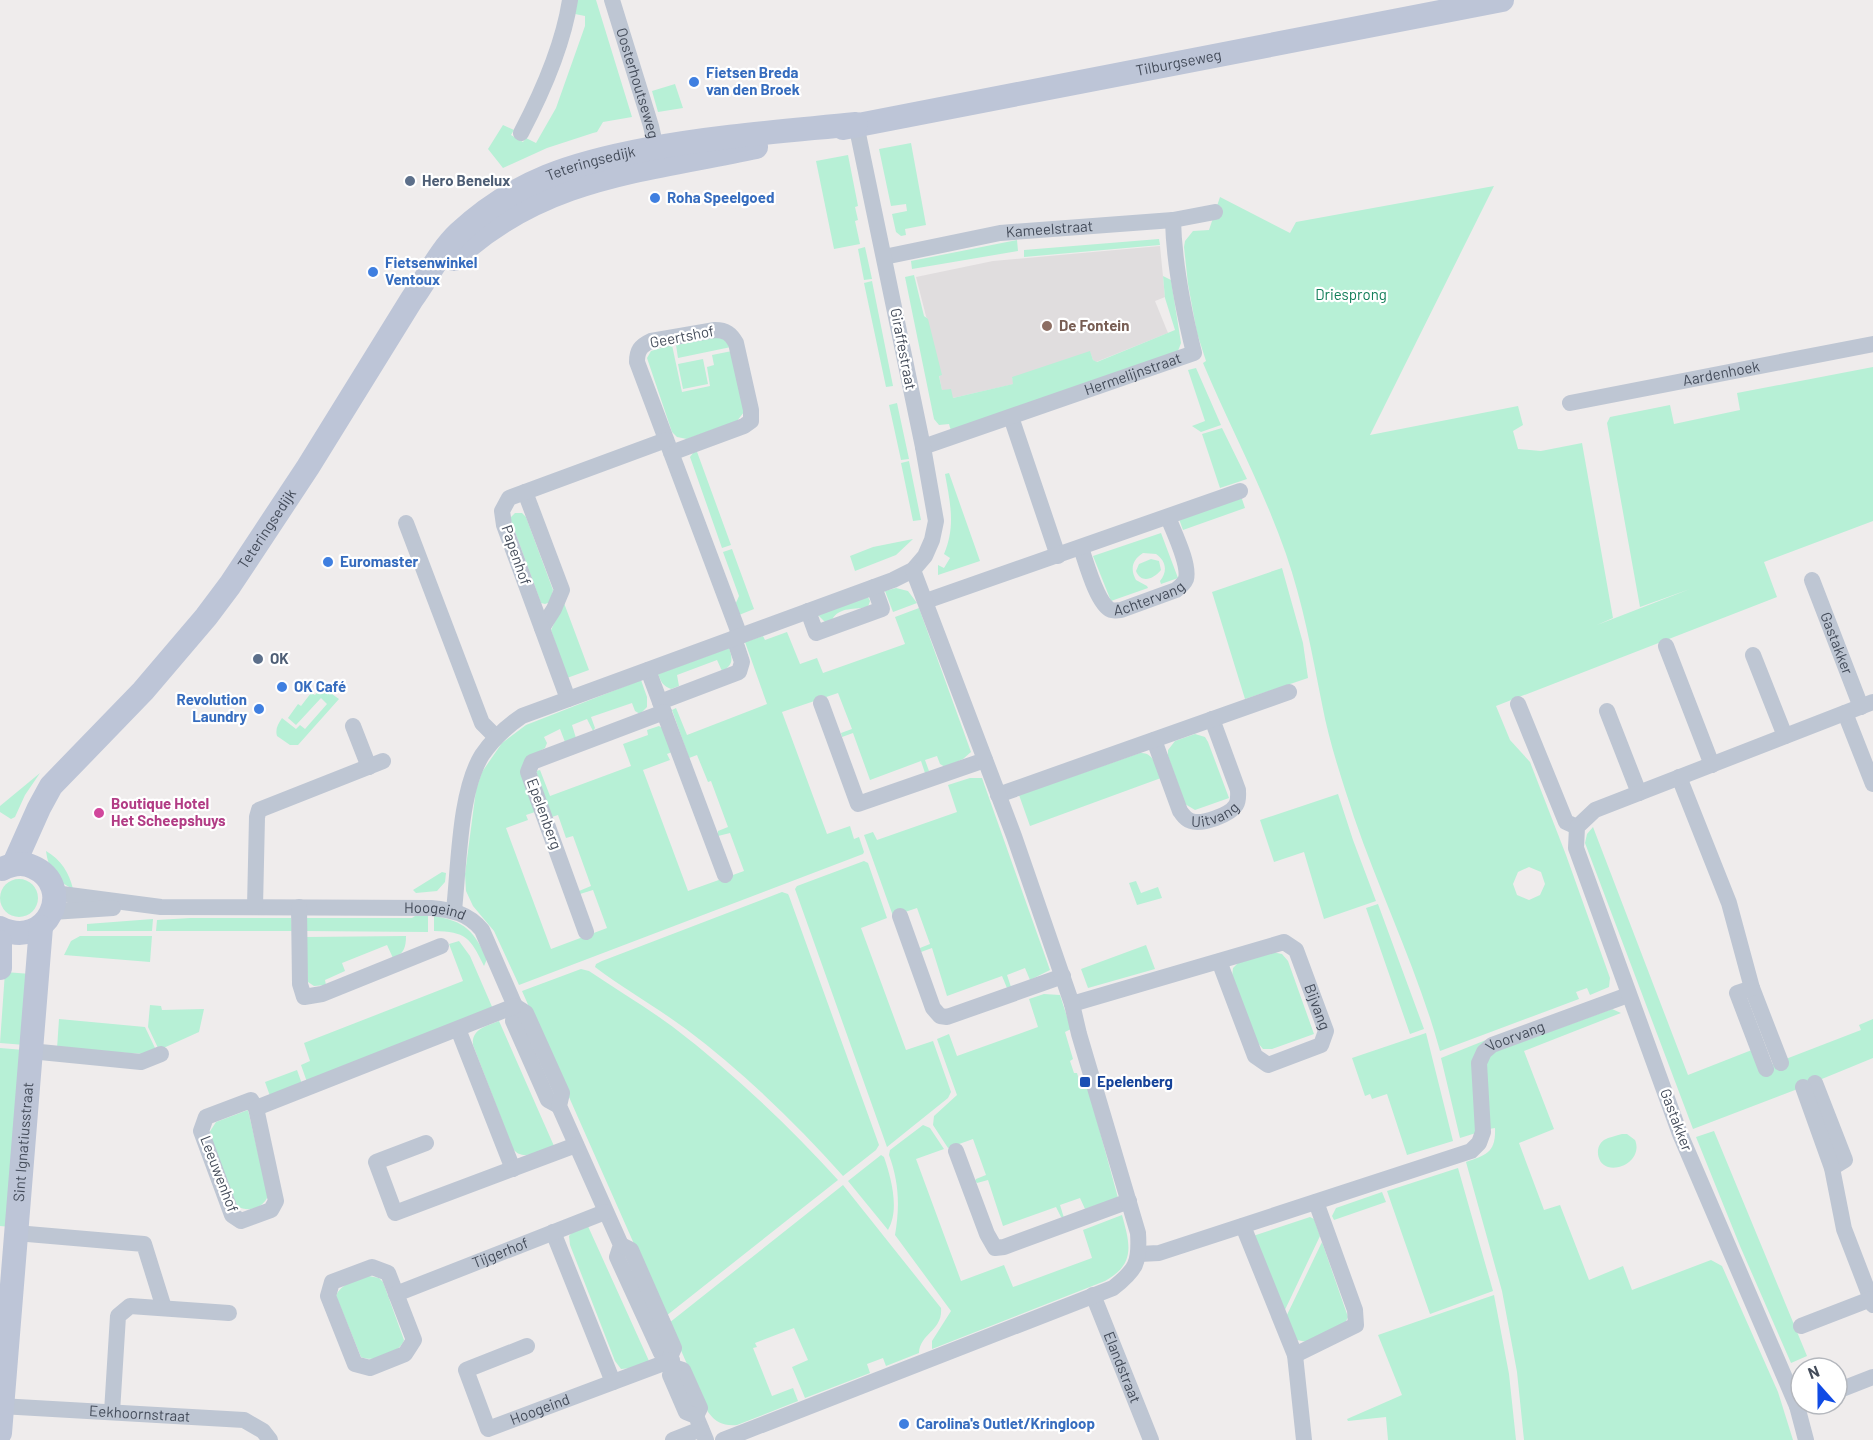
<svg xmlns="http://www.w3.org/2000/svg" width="1873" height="1440" font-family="Barlow,sans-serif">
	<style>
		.education { fill: #e0ddde }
		.green { fill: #b7f0d6; fill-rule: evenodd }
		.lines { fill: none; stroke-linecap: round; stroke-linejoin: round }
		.street { stroke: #bec6d3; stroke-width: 16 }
		.secondary { stroke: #bdc5d7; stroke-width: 24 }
		.shop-dot { fill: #3f7fe0; stroke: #fff; stroke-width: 2 }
		.service-dot { fill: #5c6f8a; stroke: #fff; stroke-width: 2 }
		.education-dot { fill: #8d6e63; stroke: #fff; stroke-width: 2 }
		.hotel-dot { fill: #d1479c; stroke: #fff; stroke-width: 2 }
		.transit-dot { fill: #1a4fb4; stroke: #fff; stroke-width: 2 }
		.labels { text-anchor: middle; stroke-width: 4.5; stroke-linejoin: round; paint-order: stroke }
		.street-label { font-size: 15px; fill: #444c5a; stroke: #fff }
		.shop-label { font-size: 15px; font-weight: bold; fill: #366cbe; stroke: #fff; text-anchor: start }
		.service-label { font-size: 15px; font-weight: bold; fill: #4e5e75; stroke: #fff; text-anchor: start }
		.park-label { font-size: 15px; fill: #127e59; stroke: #fff }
		.education-label { font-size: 15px; font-weight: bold; fill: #785e54; stroke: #fff; text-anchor: start }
		.hotel-label { font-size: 15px; font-weight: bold; fill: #b23c85; stroke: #fff; text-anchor: start }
		.transit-label { font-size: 15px; font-weight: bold; fill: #164399; stroke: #fff; text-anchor: start }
	</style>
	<rect width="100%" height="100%" fill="#efecec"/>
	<path class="education" d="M1160 246 1165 297 1155 301 1168 333 1096 362 1093 360 1090 352 1012 378 1014 384 953 398 942 391 939 375H941L916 277 993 261Z"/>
	<path class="green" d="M576 0H596L632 117 603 122 597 132 593 133 547 148 503 168 488 149 503 125 514 130 511 135 523 142 526 138 536 143 556 108 585 26V16L575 14Z
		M675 84 683 108 658 112 652 91Z
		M911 143 926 225 905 229 906 235 901 236 896 232 892 214 907 211 906 204 891 206 879 149Z
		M848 155 858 206 855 207 858 220 855 221 860 244 834 249 816 161Z
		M1494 186 1370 435 1518 406 1523 425 1513 431 1518 449 1541 451 1582 443 1613 618 1597 625 1690 589 1640 607 1607 423 1610 417 1670 405 1674 424 1740 410 1737 393 1873 367V521L1764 562 1777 597 1496 706 1510 740 1530 762 1566 855 1610 978 1609 987 1590 995 1587 988 1576 992 1579 999 1440 1051C1418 971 1381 896 1354 817 1342 780 1329 742 1322 704 1312 653 1303 603 1286 554 1263 488 1230 427 1203 363L1206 361 1197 333 1188 284 1184 247 1185 241 1193 231 1209 230 1220 197 1290 233 1296 222ZM1529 867 1541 872 1545 884 1540 895 1529 900 1517 895 1513 884 1518 872Z
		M1159 239 1160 245 1024 257V250Z
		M1017 240 1018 251 912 269 911 261Z
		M865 247 872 279 864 280 858 249Z
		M914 275 924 316 928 319 942 375 939 376 942 390 951 389 953 398 1013 384 1012 377 1090 351 1093 360 1097 362 1175 330 1165 298 1163 276 1171 280 1181 343 1178 351 951 431 949 424 939 425 934 419 905 277Z
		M872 281 893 386 886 387 864 283Z
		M718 337 724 338 731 347 678 358 676 345Z
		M672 345 682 392 710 386 707 367 714 365 712 355 732 351 744 412 737 421 687 439 677 437 672 432 647 358 651 351Z
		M703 359 708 384 683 389 678 364Z
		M1196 368 1221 425 1201 432 1192 426 1205 421 1188 370Z
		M897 403 909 459 901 460 889 405Z
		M1222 428 1247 479 1220 488 1202 434Z
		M696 449 731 545 722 548 690 457Z
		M909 461 921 520 913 521 901 463Z
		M949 473 980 561 938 575V565L944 568 950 558 944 554C956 526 950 502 945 474Z
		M1241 496 1245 508 1183 530 1179 519Z
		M515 513H522L526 517 553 590 550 602 545 604 541 603 510 518Z
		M1161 533 1178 578 1161 584 1160 581C1168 571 1166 561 1156 554L1143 553C1132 560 1130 569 1136 580L1147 586 1148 588 1111 601 1093 556Z
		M913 539 896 555 855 571 850 556 873 547Z
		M732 549 754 609 739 615 735 605 739 596 723 552Z
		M1151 559 1159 561 1161 570C1154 579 1141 584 1136 571L1139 564Z
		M1282 568 1303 643 1308 678 1245 699 1212 592Z
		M896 588 908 591 917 603 893 612 885 591Z
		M868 597 870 601 868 607C856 610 839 606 832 620L825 622 818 615Z
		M564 603 589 670 567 678 551 630Z
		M919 608 971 752 963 759 945 767 940 764 937 756 925 760 929 771 925 773 921 761 870 780 853 733 842 737 841 733 852 729 838 693 782 712 827 834 850 826 854 839 859 837 864 852 863 854 519 985 494 931 473 906 466 891 465 874 476 790 482 772 502 743 526 725 641 680 647 697V707L640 714 635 711 632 703 591 717 595 728 593 731 587 719 572 725 576 738 565 742 560 729 544 737 547 743 545 748 531 756 535 812 526 815 528 820 506 828 551 949 607 928 593 890 580 894 579 891 591 886 573 836 566 838 558 815 552 817 536 771 540 770 550 796 631 766 623 744 648 735 647 730 659 726 662 728 672 752 667 754 670 760 643 770 688 891 744 871 730 833 718 836V831L728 827 711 781 708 782 697 755 689 758 672 710 676 708 687 735 767 704 745 642 763 636 765 640 787 632 800 664 817 658 823 673 905 644 895 617Z
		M729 648C733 659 733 666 722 671L717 660 677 675 679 686 671 689C663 686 661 682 658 674Z
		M322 687 339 699 298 745H290L277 736C275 729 278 724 282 718L296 729 300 725 305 729 327 704 321 698 296 725 288 718 298 704 301 706 311 693 315 695Z
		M1195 734 1205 737 1208 742 1229 798 1195 810 1185 804 1168 756V750L1175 741Z
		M1140 753C1154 752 1156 767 1161 778L1030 826 1019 795Z
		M40 773 25 795 15 817 11 819 0 812V806Z
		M970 778H982L1050 970 1030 980 1025 968 1007 975 1011 987 1007 988 1002 976 947 996 932 948 921 952 920 948 930 944 917 908 893 916 864 835 873 832 877 840 957 812 948 785Z
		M1338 794 1353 840 1376 901 1324 919 1304 852 1274 862 1260 820Z
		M1593 827 1688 1075 1762 1046 1770 1065 1861 1030 1859 1025 1873 1019V1058L1795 1090 1693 1129 1585 843 1587 834Z
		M46 851C61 860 69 872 73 889 57 882 48 869 46 851Z
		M864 861 868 863 887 918 861 928 906 1050 933 1041 951 1092 948 1098 887 1147 795 889 797 886Z
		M442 872 446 873 445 882 437 891 416 893 413 890Z
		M0 898a19 19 0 1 1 38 0a19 19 0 1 1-38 0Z
		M1136 881 1141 893 1158 887 1162 898 1137 905 1129 883Z
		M782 892 788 894 789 896 879 1145 876 1150 843 1176C796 1123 743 1072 686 1029 656 1007 624 989 595 967L596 964 602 961Z
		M1378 904 1424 1029 1410 1034 1366 908Z
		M415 916H428V932L305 931V918H412Z
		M434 916C465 921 474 931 487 959L484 966C470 937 466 932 434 931Z
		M190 918H291L292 931H156L157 920Z
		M153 919 152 931H87V924Z
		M80 936H152L150 962 64 955 71 941Z
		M406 936C406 947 404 954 393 958L387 945 342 963 345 971 325 980 326 985 314 986 308 982 305 937Z
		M459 941 470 956 493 1009 307 1082 301 1065 310 1061 304 1043 463 981 449 944Z
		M1146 945 1155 969 1088 988 1081 969Z
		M1272 952 1282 954 1288 961 1314 1034 1272 1049H1263L1257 1042 1232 977 1233 968 1239 962Z
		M581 969 589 971C617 990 646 1007 673 1027 732 1072 788 1125 838 1180L666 1316 522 991Z
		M5 972 31 974 25 1045 0 1043Z
		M1044 994 1060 995 1071 1029 1065 1032 1073 1059 1070 1061 1074 1073H1077L1081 1086 1087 1084 1118 1198 1085 1209 1080 1198 1060 1205 1064 1218 1061 1217 1056 1207 1003 1226 988 1180 977 1183 975 1181 976 1179 986 1175 973 1139 948 1148 933 1125 934 1116 957 1095 937 1039 949 1034 957 1056 1038 1027 1029 999Z
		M150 1005 161 1006 162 1010 204 1009 199 1032 159 1050 148 1027Z
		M1612 1009 1621 1013 1524 1051 1554 1129 1519 1143 1544 1210 1560 1205 1589 1280 1623 1266 1632 1290 1711 1260 1722 1266 1778 1392 1793 1440H1524L1517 1372 1502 1291 1466 1162C1486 1155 1496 1153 1495 1128L1489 1129 1486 1065 1488 1057 1494 1052Z
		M59 1019 145 1027 156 1050 146 1054 57 1049Z
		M499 1021 554 1146C540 1151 523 1162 513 1149L473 1045C471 1029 487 1026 499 1021Z
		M1426 1033 1453 1141 1407 1155 1387 1094 1372 1099 1370 1094 1365 1096 1352 1058Z
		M1486 1040 1476 1133 1460 1138 1441 1058Z
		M0 1048 24 1050 11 1227 0 1226Z
		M297 1070 302 1084 270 1096 265 1082Z
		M248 1110 268 1196C263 1208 249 1213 237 1206L209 1133 216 1122Z
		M923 1125 930 1128 944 1149 916 1159 961 1281 1004 1265 1013 1287 1092 1258 1083 1230 1122 1215C1130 1244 1136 1264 1105 1281L932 1349V1341L951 1311 895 1235C900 1206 899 1182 889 1155L890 1150Z
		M1714 1131 1807 1356 1791 1363 1740 1246 1696 1137Z
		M1622 1134H1627L1635 1140C1642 1156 1624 1171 1608 1167 1597 1164 1594 1147 1604 1140 1609 1137 1616 1136 1622 1134Z
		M881 1155 884 1157C891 1178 900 1209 888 1230L848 1181Z
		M1458 1168 1493 1291 1430 1314 1387 1191Z
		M843 1185 941 1308C943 1331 920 1333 919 1353L886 1366 883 1358 867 1364 870 1373 805 1398 792 1367 808 1360 794 1328 755 1343 757 1347 753 1348 772 1396 793 1388 798 1401 737 1425C724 1426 716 1423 708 1412L669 1323Z
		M1382 1192 1386 1202 1334 1220 1332 1216 1336 1208Z
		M1310 1217 1314 1219 1320 1236 1283 1314 1253 1236Z
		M587 1224 649 1361 631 1368 621 1369 615 1361 570 1245 569 1236 575 1229Z
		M1322 1242 1348 1317 1345 1323 1307 1342 1297 1340 1285 1319Z
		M369 1276 379 1278 383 1282 404 1340C400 1353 374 1363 361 1357L336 1296C341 1283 357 1280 369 1276Z
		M1494 1295 1509 1374 1516 1440H1388L1386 1417 1348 1421 1347 1419 1402 1395 1378 1335Z"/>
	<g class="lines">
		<g class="street">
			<path id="s1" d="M612 0 651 126 658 157"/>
			<path d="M521 133C543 91 563 46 570 0"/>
			<path id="s2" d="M884 257 1000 233 1173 220 1215 212"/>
			<path id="s3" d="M1570 403 1873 344"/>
			<path d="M1011 417 1058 556"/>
			<path id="s4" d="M923 447 1194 353C1183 309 1174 265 1173 220"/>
			<path d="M671 453 744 426 751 421V410L736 343C731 334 726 330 715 330L651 341C640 346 637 351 637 362L740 636"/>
			<path d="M525 492 562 590 554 609 542 628"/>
			<path d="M406 523 482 723 496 737"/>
			<path id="s5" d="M1081 548C1086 562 1097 604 1111 610 1114 611 1118 610 1121 610L1176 590C1180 587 1184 584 1186 579 1190 564 1173 531 1168 517"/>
			<path id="s6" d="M1812 580 1861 707"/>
			<path d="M926 601 1240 491"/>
			<path d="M808 611 816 633 882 609 874 587"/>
			<path d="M1666 646 1712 765"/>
			<path d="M1753 655 1785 736"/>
			<path d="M648 670 725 875"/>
			<path d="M568 699 504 525 502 511 509 498 666 440"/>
			<path d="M660 702 739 672 742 662 734 638"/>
			<path d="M821 703 858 804 985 760"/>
			<path d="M1518 704 1566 822 1577 827"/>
			<path d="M1607 711 1639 793"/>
			<path d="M1845 713 1873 784"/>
			<path d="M353 726 369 767"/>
			<path id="s7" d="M1154 740 1180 811C1184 816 1185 819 1191 821 1202 825 1230 815 1236 805 1239 800 1238 795 1238 790L1212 719"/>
			<path d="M1679 777 1729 903 1752 988 1781 1063"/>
			<path d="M998 795 1289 692"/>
			<path id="s8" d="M54 893 161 907 431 908C452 910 468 913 482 930L515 1006 513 1021 548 1100 559 1106"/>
			<path d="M255 907 257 817 259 810 383 761"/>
			<path d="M299 907 300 984 304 997 322 994 441 946"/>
			<path d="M454 910C459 866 459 792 482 755 493 739 506 727 522 716L893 580 913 570 925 556 932 540 936 521 923 447 856 124"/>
			<path d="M52 912 113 908"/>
			<path d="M900 916 933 1008 940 1016 947 1017 1063 976"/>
			<path d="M586 932 528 772 532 762 664 712"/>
			<path d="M1752 988 1737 993 1766 1069"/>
			<path id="s9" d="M1072 1004 1284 942 1296 950 1326 1031 1321 1045 1268 1065 1255 1056 1219 961"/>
			<path d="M515 1006 526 1013 562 1093 559 1106 621 1245 617 1257 661 1353 670 1357 674 1367 683 1370 700 1408 696 1416"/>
			<path d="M458 1029 513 1169"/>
			<path d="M30 1051 141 1062 161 1054"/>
			<path d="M1815 1083 1845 1160 1832 1168"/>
			<path d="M1803 1087 1832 1168 1844 1229 1871 1299"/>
			<path d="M251 1100 256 1108 276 1201 271 1210 241 1221 232 1215 201 1131 206 1117Z"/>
			<path d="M256 1108 515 1006"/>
			<path d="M426 1143 376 1162 395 1213 576 1145"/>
			<path d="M956 1151 987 1234 995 1248 1004 1247 1129 1201"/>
			<path d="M1243 1226 1295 1355 1356 1325 1355 1310 1316 1202"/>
			<path d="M553 1232 613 1382"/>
			<path d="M16 1233 144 1244 164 1308"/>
			<path d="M621 1245 631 1250 674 1348 670 1357"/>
			<path id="s10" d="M1139 1254 1159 1253 1471 1151 1479 1143 1483 1132 1479 1063 1484 1052 1492 1045 1628 995"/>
			<path d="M372 1267 388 1273 414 1340 405 1354 370 1368 355 1364 328 1296 332 1282Z"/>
			<path id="s11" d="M396 1294 605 1212"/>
			<path id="s12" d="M1093 1295 1151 1440"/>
			<path d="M1801 1326 1871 1299 1873 1305"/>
			<path id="s13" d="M527 1346 466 1370 488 1429 672 1360"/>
			<path d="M1295 1355 1304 1440"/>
			<path d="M674 1367 670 1375 686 1412 696 1416 706 1440"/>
			<path d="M1837 1391 1873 1377"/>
			<path d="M1803 1404 1797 1406 1806 1440"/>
			<path id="s14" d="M0 1406 244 1420 263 1431 270 1440"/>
			<path d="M1797 1406 1680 1134 1576 848 1577 827 1595 810 1873 702"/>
			<path d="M112 1412 118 1316 130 1306 229 1313"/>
			<path d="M673 1440 701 1429"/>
			<path d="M723 1440 1113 1288C1136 1270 1140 1263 1138 1233L1079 1034 1072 1004 1014 836 913 570"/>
		</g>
		<g class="secondary">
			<path id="s15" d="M843 128 1502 0"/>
			<path d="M454 259C542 176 644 171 756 147"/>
			<path id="s16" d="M14 864 39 808 51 786 143 691 206 617 230 585 308 467 412 299C428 277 439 252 459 233 516 180 574 163 648 149 717 136 787 131 856 124"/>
			<path d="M0 928C48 951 76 886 33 867 23 862 12 864 2 869"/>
			<path d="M0 942V968"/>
			<path id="s17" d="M0 1433 41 927"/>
		</g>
	</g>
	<g class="shop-dot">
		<circle cx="694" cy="82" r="6"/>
		<circle cx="655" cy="198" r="6"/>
		<circle cx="373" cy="272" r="6"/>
		<circle cx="328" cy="562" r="6"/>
		<circle cx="282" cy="687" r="6"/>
		<circle cx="259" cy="709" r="6"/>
		<circle cx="904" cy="1424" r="6"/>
	</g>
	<g class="service-dot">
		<circle cx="410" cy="181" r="6"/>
		<circle cx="258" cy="659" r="6"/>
	</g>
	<circle class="education-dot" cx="1047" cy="326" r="6"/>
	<circle class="hotel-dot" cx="99" cy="813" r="6"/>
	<rect class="transit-dot" x="1079" y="1076" width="12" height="12" rx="3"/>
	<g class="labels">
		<g class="street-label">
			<text dy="5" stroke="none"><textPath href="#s15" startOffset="342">Tilburgseweg</textPath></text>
			<text dy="5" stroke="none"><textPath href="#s1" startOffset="87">Oosterhoutseweg</textPath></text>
			<text dy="5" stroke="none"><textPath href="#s16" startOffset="927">Teteringsedijk</textPath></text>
			<text dy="5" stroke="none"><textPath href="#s2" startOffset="168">Kameelstraat</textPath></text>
			<text transform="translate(682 337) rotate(-11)" y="5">Geertshof</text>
			<text transform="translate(903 349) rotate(79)" y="5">Giraffestraat</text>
			<text dy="5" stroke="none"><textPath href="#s3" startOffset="154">Aardenhoek</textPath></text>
			<text dy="5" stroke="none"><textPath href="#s4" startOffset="222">Hermelijnstraat</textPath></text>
			<text dy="5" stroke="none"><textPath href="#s16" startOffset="423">Teteringsedijk</textPath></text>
			<text transform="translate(516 555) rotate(71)" y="5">Papenhof</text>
			<text dy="5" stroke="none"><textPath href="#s5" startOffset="110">Achtervang</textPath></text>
			<text dy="5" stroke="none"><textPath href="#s6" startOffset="68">Gastakker</textPath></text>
			<text dy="5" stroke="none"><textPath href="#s7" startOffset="116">Uitvang</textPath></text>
			<text transform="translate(544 814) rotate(70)" y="5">Epelenberg</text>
			<text dy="5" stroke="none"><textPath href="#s8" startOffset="382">Hoogeind</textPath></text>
			<text dy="5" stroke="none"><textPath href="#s9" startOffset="296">Bijvang</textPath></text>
			<text dy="5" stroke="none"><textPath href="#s10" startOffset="488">Voorvang</textPath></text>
			<text transform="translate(1676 1120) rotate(69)" y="5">Gastakker</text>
			<text dy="5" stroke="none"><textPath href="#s17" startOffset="292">Sint Ignatiusstraat</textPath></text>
			<text transform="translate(219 1174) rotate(69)" y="5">Leeuwenhof</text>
			<text dy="5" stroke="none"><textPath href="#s11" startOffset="112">Tijgerhof</textPath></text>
			<text dy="5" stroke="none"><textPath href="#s12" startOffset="78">Elandstraat</textPath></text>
			<text dy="5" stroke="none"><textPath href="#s13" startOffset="184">Hoogeind</textPath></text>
			<text dy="5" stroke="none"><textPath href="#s14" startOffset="140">Eekhoornstraat</textPath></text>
		</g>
		<g class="shop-label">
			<text x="706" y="78">Fietsen Breda<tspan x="706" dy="17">van den Broek</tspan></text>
			<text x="667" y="203">Roha Speelgoed</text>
			<text x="385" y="268">Fietsenwinkel<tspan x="385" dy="17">Ventoux</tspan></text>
			<text x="340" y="567">Euromaster</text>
			<text x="294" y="692">OK Café</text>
			<text x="247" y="705" text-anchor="end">Revolution<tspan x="247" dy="17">Laundry</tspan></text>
			<text x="916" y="1429">Carolina's Outlet/Kringloop</text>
		</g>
		<g class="service-label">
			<text x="422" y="186">Hero Benelux</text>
			<text x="270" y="664">OK</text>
		</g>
		<g class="park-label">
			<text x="1351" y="300">Driesprong</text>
		</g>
		<g class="education-label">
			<text x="1059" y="331">De Fontein</text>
		</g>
		<g class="hotel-label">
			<text x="111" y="809">Boutique Hotel<tspan x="111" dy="17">Het Scheepshuys</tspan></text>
		</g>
		<g class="transit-label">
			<text x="1097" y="1087">Epelenberg</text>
		</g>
	</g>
	<g transform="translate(1819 1386) rotate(339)"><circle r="28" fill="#ffffff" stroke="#b4b7bd" stroke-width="1.5"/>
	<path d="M0-4.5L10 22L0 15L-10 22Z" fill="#104be5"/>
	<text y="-9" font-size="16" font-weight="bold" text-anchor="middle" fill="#444c5a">N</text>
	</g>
</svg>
